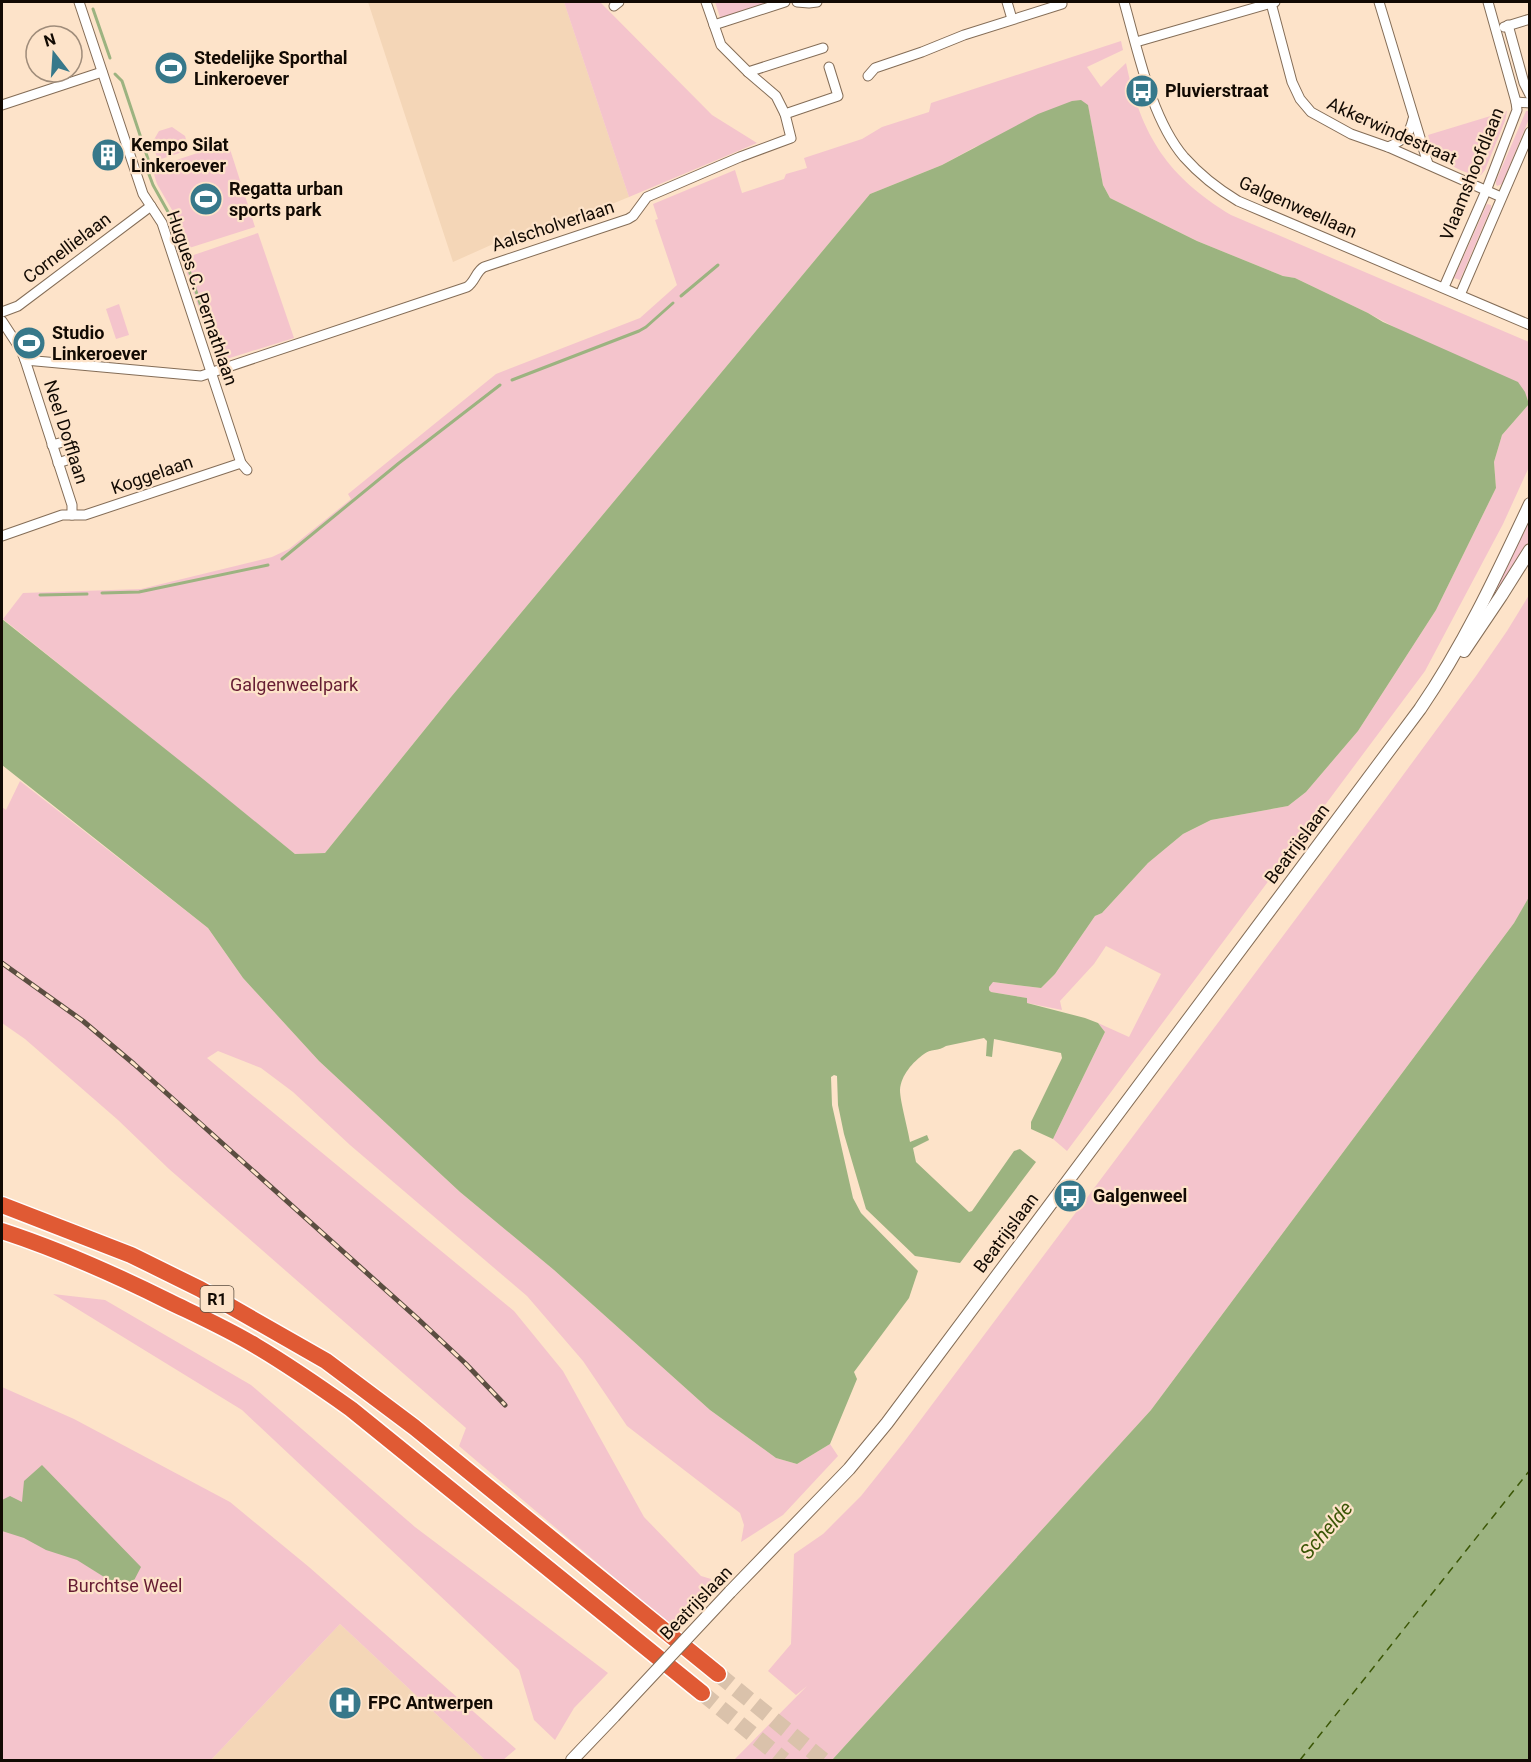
<svg xmlns="http://www.w3.org/2000/svg" width="1531" height="1762" font-family="Roboto,sans-serif">
	<style>
		.built { fill: #f4d6b7 }
		.green { fill: #f4c4cc }
		.water { fill: #9cb380 }
		.lines { fill: none; stroke-linecap: round; stroke-linejoin: round }
		.stream { stroke: #9cb380; stroke-width: 3 }
		.ferry { stroke: #3b5606; stroke-width: 1.5; stroke-dasharray: 8 6; stroke-linecap: butt }
		.motorway-tunnel { stroke: #dac2ab; stroke-width: 16; stroke-dasharray: 16 8; stroke-linecap: butt }
		.minor-casing { stroke: #846d57; stroke-width: 11 }
		.tertiary-casing { stroke: #846d57; stroke-width: 14 }
		.motorway-casing { stroke: #fff; stroke-width: 19 }
		.minor { stroke: #fff; stroke-width: 9 }
		.tertiary { stroke: #fff; stroke-width: 12 }
		.motorway { stroke: #e05a34; stroke-width: 16 }
		.rail-casing { stroke: #5b4e41; stroke-width: 5 }
		.rail { stroke: #fde3c9; stroke-width: 3; stroke-dasharray: 9; stroke-linecap: butt }
		.tertiary-bridge-casing { stroke: #846d57; stroke-width: 14; stroke-linecap: butt }
		.tertiary-bridge { stroke: #fff; stroke-width: 12 }
		.labels { text-anchor: middle; stroke-width: 4.5; stroke-linejoin: round; paint-order: stroke }
		.shield { fill: #fde3c9; stroke: #584b3e; stroke-width: 1.5 }
		.shield-label { font-size: 16px; font-weight: bold; fill: #120a03 }
		.poi-label { font-size: 18px; font-weight: bold; fill: #120a03; stroke: #fde3c9; text-anchor: start }
		.street-label { font-size: 18px; fill: #120a03; stroke: #fde3c9 }
		.park-label { font-size: 18px; fill: #661d33; stroke: #fde3c9 }
		.water-label { font-size: 20px; font-style: italic; fill: #3b5606; stroke: #fde3c9 }
	</style>
	<rect width="100%" height="100%" fill="#fde3c9"/>
	<g class="built">
		<path d="M368,2H564L629,197L516,243L511,236L453,262Z"/>
		<path d="M340,1624L485,1760H211Z"/>
	</g>
	<g class="green">
		<path d="M564,2H600L712,115L757,143L629,197Z"/>
		<path d="M715,2H778L721,20Z"/>
		<path d="M1121,41L1123,50L1087,67L1101,87L1126,63C1141,136 1168,177 1231,215L1529,342V467L1503,524L1425,671L1067,1151L1053,1139L1105,1032L1098,1023L1129,1037L1161,974L1106,946L1094,964L1060,1001L1062,1010L1027,1003V998L991,992L989,990V987L992,982L1041,988L1055,974L1095,916L1102,913L1148,863L1183,834L1211,820L1288,806L1306,792L1358,731L1436,610L1496,488L1494,462L1502,435L1529,404L1527,398L1368,313L1295,278L1283,276L1197,241L1110,198L1103,185L1088,106L975,147L942,165L870,194L451,697L325,853L295,854L3,619L23,593L141,589L272,557L289,549L351,499L348,494L496,374L640,318L677,285L655,220L658,219L653,204L735,170L742,193L784,179L786,174L807,168L804,158L862,139L882,127L929,112L931,103Z"/>
		<path d="M1507,111L1505,121L1485,170L1481,175C1471,177 1441,162 1435,153C1431,148 1430,141 1428,135Z"/>
		<path d="M1526,111H1529V119L1502,184L1497,186L1496,184V181Z"/>
		<path d="M172,127L185,136L189,150L158,160L152,143L159,131Z"/>
		<path d="M228,143L255,227L186,249L175,215L157,184L152,168Z"/>
		<path d="M1487,204L1491,205V208L1460,280L1454,278Z"/>
		<path d="M258,233L294,338L217,362L182,259Z"/>
		<path d="M119,304L129,335L116,339L106,309Z"/>
		<path d="M1529,511V542L1479,625L1472,627Z"/>
		<path d="M1529,595L1530,897L1514,923L1151,1410L832,1760H734L807,1686L796,1695L768,1671L791,1644L794,1554L823,1534L861,1496L904,1442L1381,805L1476,676L1507,631Z"/>
		<path d="M20,781L208,928L243,978L319,1061L460,1192L554,1270L710,1410L776,1458L797,1464L830,1444L838,1456L783,1515L741,1542L744,1525L740,1513L627,1426L583,1361L527,1296L350,1145L293,1092L261,1068L218,1051L207,1058L514,1311L563,1371L644,1517L701,1576L711,1579L708,1590L674,1628L459,1446L466,1428L169,1169L118,1120L25,1039L2,1023V807L6,810Z"/>
		<path d="M53,1294L105,1300L251,1385L415,1527L608,1673L574,1708L555,1740L534,1720L519,1670L242,1410Z"/>
		<path d="M2,1387L74,1419L230,1502L309,1567L516,1749L503,1760H485L340,1624L211,1760H2Z"/>
	</g>
	<g class="water">
		<path d="M1081,100L1088,105L1103,185L1110,198L1197,241L1283,276L1295,278L1368,313L1383,322L1518,382L1525,392L1529,404L1502,435L1494,462L1496,488L1436,610L1358,731L1306,792L1288,806L1211,820L1183,834L1148,863L1102,913L1095,916L1055,974L1041,988L993,982L989,987V990L991,992L1027,998V1003L1085,1018L1098,1023L1105,1032L1053,1139L1031,1129V1122L1062,1058L1061,1053L994,1039L992,1057L986,1056L987,1041L984,1038L946,1046C939,1051 930,1049 924,1054C913,1062 901,1075 900,1090C900,1101 908,1129 910,1142L927,1135L929,1140L913,1148L916,1162L969,1212L972,1211L1014,1151L1020,1149L1036,1162L960,1263L915,1256L866,1209L844,1134L838,1105L837,1076L834,1075L831,1077L832,1105L853,1198L861,1213L918,1271L909,1298L854,1372L857,1379L830,1444L797,1464L776,1458L710,1410L554,1270L460,1192L319,1061L243,978L208,928L2,765V619L203,779L295,854L325,853L451,697L870,194L942,165L1038,114L1072,101Z"/>
		<path d="M1529,897V1760H832L1151,1410L1514,923Z"/>
		<path d="M42,1465L141,1567L128,1592L77,1560L46,1550L24,1538L2,1531V1500L10,1496L22,1502L24,1481Z"/>
	</g>
	<g class="lines">
		<g class="stream">
			<path d="M93,9L110,58"/>
			<path d="M115,74L122,81L148,159"/>
			<path d="M147,169L153,185L172,219L182,250"/>
			<path d="M185,258L218,358"/>
			<path d="M681,296L718,265"/>
			<path d="M512,380L639,331L646,327L673,303"/>
			<path d="M282,559L399,463L500,385"/>
			<path d="M102,593L139,592L268,565"/>
			<path d="M40,595L87,594"/>
		</g>
		<path class="ferry" d="M1300,1760L1530,1470"/>
		<g class="motorway-tunnel">
			<path d="M718,1674L823,1760"/>
			<path d="M702,1693L784,1760"/>
		</g>
		<g class="minor-casing">
			<g id="minor">
				<path d="M79,2L143,194L162,223L241,463L247,470"/>
				<path d="M706,2L721,45L748,72L776,96L785,114L838,96L829,67"/>
				<path d="M797,2L809,3L817,2"/>
				<path d="M1007,2L1012,19"/>
				<path d="M1124,2C1138,51 1151,118 1184,157C1200,175 1218,189 1238,201L1530,325"/>
				<path d="M1379,2L1428,164"/>
				<path d="M1271,3L1292,82L1300,99L1311,112L1351,134L1388,147L1501,197"/>
				<path d="M614,6L619,2"/>
				<path d="M714,25L785,2"/>
				<path d="M1508,25L1524,83L1530,95"/>
				<path d="M1504,27L1530,19"/>
				<path d="M1136,42L1275,2"/>
				<path d="M748,72L823,48"/>
				<path d="M868,76L875,68L922,52L964,35L1062,4L1061,2"/>
				<path d="M1516,102L1530,103"/>
				<path d="M2,105L102,72"/>
				<path d="M1388,147C1404,140 1409,136 1413,119"/>
				<path d="M1444,287L1486,191L1517,110L1516,102L1488,2"/>
				<path d="M1460,295L1530,132"/>
				<path d="M2,312L18,306L151,206"/>
				<path d="M2,321L21,350L25,360L72,505V515"/>
				<path d="M25,360L201,376L467,287C475,282 476,271 484,267L628,219L633,216L647,197L740,157L791,138L785,114"/>
				<path d="M52,445L67,441"/>
				<path d="M58,463L73,458"/>
				<path d="M2,536L62,515H85L241,463"/>
			</g>
		</g>
		<g class="tertiary-casing">
			<g id="tertiary">
				<path d="M1464,651L1501,596L1530,550"/>
				<path d="M730,1592L849,1469L887,1423L1420,709C1464,645 1497,574 1530,504"/>
				<path d="M572,1760L614,1716"/>
			</g>
		</g>
		<g class="motorway-casing">
			<g id="motorway">
				<path d="M2,1205L131,1255L200,1289L326,1361L414,1427L718,1674"/>
				<path d="M2,1231C60,1250 116,1275 170,1302C199,1316 228,1329 256,1346C288,1365 320,1387 351,1409L702,1693"/>
			</g>
		</g>
		<use href="#minor" class="minor"/>
		<use href="#tertiary" class="tertiary"/>
		<use href="#motorway" class="motorway"/>
		<g class="rail-casing">
			<path id="rail" d="M2,963L83,1021L134,1064L417,1318L466,1364L505,1405"/>
		</g>
		<use href="#rail" class="rail"/>
		<g class="tertiary-bridge-casing">
			<path id="tertiary-bridge" d="M614,1716L730,1592"/>
		</g>
		<use href="#tertiary-bridge" class="tertiary-bridge"/>
	</g>
	<defs>
		<g id="stadium-disc" transform="scale(1.725)"><circle r="9.5" fill="#37788a" stroke="#fde3c9"/><path d="M0-5a6.5 5 0 1 0 0 10a6.5 5 0 1 0 0-10ZM-3.5-1.8h7v3.6h-7Z" fill="#fff"/></g>
		<g id="bus-disc" transform="scale(1.725)"><circle r="9.5" fill="#37788a" stroke="#fde3c9"/><path d="M-5-6H5V4H4V6H2V4H-2V6H-4V4H-5ZM-3.5-4V0h7V-4ZM-3.5 1.2v1.5H-2V1.2ZM2 1.2v1.5H3.5V1.2Z" fill="#fff"/></g>
		<g id="building-disc" transform="scale(1.725)"><circle r="9.5" fill="#37788a" stroke="#fde3c9"/><path d="M-4-6H4V6H1V3H-1V6H-4ZM-2.5-4.3h1.7v1.8h-1.7ZM.8-4.3h1.7v1.8H.8ZM-2.5-1h1.7V.8h-1.7ZM.8-1h1.7V.8H.8Z" fill="#fff"/></g>
		<g id="hospital-disc" transform="scale(1.725)"><circle r="9.5" fill="#37788a" stroke="#fde3c9"/><path d="M-5-5h3v3.5h4V-5h3V5h-3V1.5h-4V5h-3Z" fill="#fff"/></g>
	</defs>
	<g fill-rule="evenodd">
		<use href="#stadium-disc" x="171" y="68"/>
		<use href="#bus-disc" x="1142" y="91"/>
		<use href="#building-disc" x="108" y="155"/>
		<use href="#stadium-disc" x="206" y="199"/>
		<use href="#stadium-disc" x="29" y="343"/>
		<use href="#bus-disc" x="1070" y="1196"/>
		<use href="#hospital-disc" x="345" y="1703"/>
	</g>
	<g class="labels">
		<rect class="shield" x="200.5" y="1286" width="33" height="26" rx="4.5"/>
		<g class="shield-label">
			<text x="217" y="1305">R1</text>
		</g>
		<g class="poi-label">
			<text x="194" y="64">Stedelijke Sporthal<tspan x="194" dy="21">Linkeroever</tspan></text>
			<text x="1165" y="97">Pluvierstraat</text>
			<text x="131" y="151">Kempo Silat<tspan x="131" dy="21">Linkeroever</tspan></text>
			<text x="229" y="195">Regatta urban<tspan x="229" dy="21">sports park</tspan></text>
			<text x="52" y="339">Studio<tspan x="52" dy="21">Linkeroever</tspan></text>
			<text x="1093" y="1202">Galgenweel</text>
			<text x="368" y="1709">FPC Antwerpen</text>
		</g>
		<g class="street-label">
			<text transform="translate(1392 131) rotate(24)" y="6">Akkerwindestraat</text>
			<text transform="translate(1472 174) rotate(-68)" y="6">Vlaamshoofdlaan</text>
			<text transform="translate(1298 207) rotate(24)" y="6">Galgenweellaan</text>
			<text transform="translate(553 226) rotate(-18)" y="6">Aalscholverlaan</text>
			<text transform="translate(67 248) rotate(-37)" y="6">Cornellielaan</text>
			<text transform="translate(202 298) rotate(71)" y="6">Hugues C. Pernathlaan</text>
			<text transform="translate(66 432) rotate(72)" y="6">Neel Dofflaan</text>
			<text transform="translate(152 475) rotate(-19)" y="6">Koggelaan</text>
			<text transform="translate(1297 844) rotate(-53)" y="6">Beatrijslaan</text>
			<text transform="translate(1006 1233) rotate(-53)" y="6">Beatrijslaan</text>
			<text transform="translate(696 1603) rotate(-46)" y="6">Beatrijslaan</text>
		</g>
		<g class="park-label">
			<text x="294" y="691">Galgenweelpark</text>
			<text x="125" y="1592">Burchtse Weel</text>
		</g>
		<g class="water-label">
			<text transform="translate(1326 1530) rotate(-49)" y="7">Schelde</text>
		</g>
	</g>
	<rect width="1531" height="1762" fill="none" stroke="#120a03" stroke-width="6"/>
	<g transform="translate(54 54) rotate(343)"><circle r="28" fill="#fde3c9" stroke="#9f8c7a" stroke-width="1.5"/>
	<path d="M0-4.5L10 22L0 15L-10 22Z" fill="#37788a"/>
	<text y="-9" font-size="16" font-weight="bold" text-anchor="middle" fill="#120a03">N</text>
	</g>
</svg>
